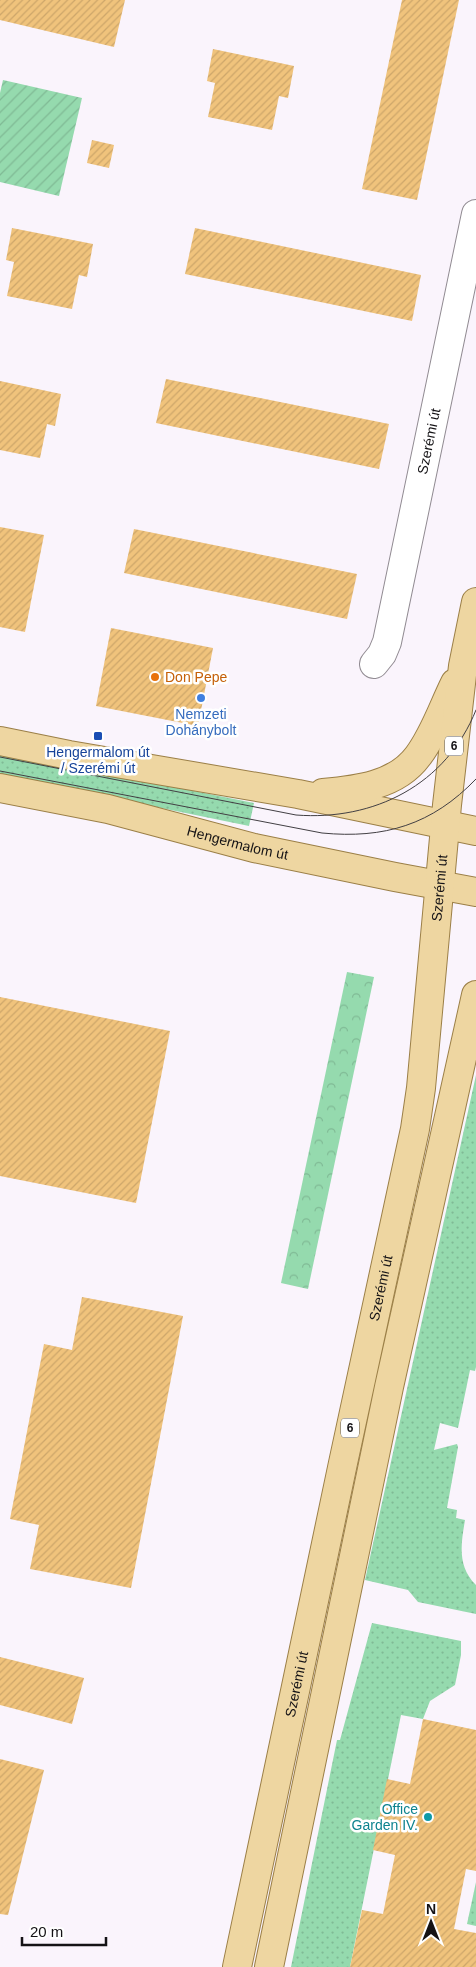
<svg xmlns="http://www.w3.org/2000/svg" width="476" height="1967" font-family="Arial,sans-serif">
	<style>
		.grass { fill: url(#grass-dots) }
		.park { fill: url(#park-crowns) }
		.garden { fill: url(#garden-furrows) }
		.building { fill: url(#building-hatch) }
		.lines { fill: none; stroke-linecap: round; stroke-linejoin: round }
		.minor-casing { stroke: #918b92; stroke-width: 30 }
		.major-casing { stroke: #9b7f47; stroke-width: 30 }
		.minor { stroke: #fff; stroke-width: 28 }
		.major { stroke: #eed6a1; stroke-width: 28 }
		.tram { stroke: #423f43; stroke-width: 1 }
		.food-dot { fill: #e8710a; stroke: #fff; stroke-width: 2 }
		.shop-dot { fill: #3f7fe0; stroke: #fff; stroke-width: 2 }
		.transit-dot { fill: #1a4fb4; stroke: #fff; stroke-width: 2 }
		.culture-dot { fill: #0f9aa8; stroke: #fff; stroke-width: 2 }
		.labels { text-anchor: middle; stroke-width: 5; stroke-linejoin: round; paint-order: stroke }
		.shield { fill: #fff; stroke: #5a595b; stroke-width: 1 }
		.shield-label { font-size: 12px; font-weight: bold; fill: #141215 }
		.street-label { font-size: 14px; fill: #141215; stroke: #fff }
		.food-label { font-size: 14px; fill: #c56008; stroke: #fff; text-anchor: start }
		.shop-label { font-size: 14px; fill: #366cbe; stroke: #fff }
		.transit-label { font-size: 14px; fill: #164399; stroke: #fff }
		.culture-label { font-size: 14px; fill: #0d838f; stroke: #fff; text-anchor: end }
	</style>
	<defs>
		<pattern id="grass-dots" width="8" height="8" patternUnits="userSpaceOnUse" patternTransform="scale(1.25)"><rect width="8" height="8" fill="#95daae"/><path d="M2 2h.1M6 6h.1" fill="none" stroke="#80ba95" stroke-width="1.8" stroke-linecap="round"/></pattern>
		<pattern id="park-crowns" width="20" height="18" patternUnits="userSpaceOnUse" patternTransform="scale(1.25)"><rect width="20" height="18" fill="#95daae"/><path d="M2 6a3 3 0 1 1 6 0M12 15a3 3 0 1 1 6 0" fill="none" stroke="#80ba95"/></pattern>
		<pattern id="garden-furrows" width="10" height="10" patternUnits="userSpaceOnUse" patternTransform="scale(1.25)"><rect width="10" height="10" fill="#95daae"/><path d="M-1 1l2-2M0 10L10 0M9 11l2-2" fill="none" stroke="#80ba95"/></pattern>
		<pattern id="building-hatch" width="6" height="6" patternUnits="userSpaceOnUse" patternTransform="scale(1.25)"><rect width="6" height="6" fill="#f0c37c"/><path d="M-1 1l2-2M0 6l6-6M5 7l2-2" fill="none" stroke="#cda66a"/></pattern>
	</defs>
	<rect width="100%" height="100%" fill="#faf4fc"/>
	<g class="grass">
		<path d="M0,752L254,803L249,826L0,775Z"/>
		<path d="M476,1075V1367L475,1371L470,1370L458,1428L440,1423L434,1450L457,1444L458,1447L447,1508L457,1510L456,1518L465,1520C461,1544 457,1566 476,1585V1614L418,1602L408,1590L365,1580Z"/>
		<path d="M372,1623L461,1641V1655L455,1685L430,1701L423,1719L401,1715L350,1967H291L337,1740H340Z"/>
		<path d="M476,1882V1926L467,1924Z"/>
	</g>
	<path class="park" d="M347,972L374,977L308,1289L281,1283Z"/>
	<path class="garden" d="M3,80L82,98L59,196L0,182V93Z"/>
	<g class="building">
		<path d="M0,0H125L114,47L0,20Z"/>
		<path d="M402,0H459L417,200L362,189Z"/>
		<path d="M213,49L294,66L288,98L279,96L272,130L208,117L215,83L207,81Z"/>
		<path d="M92,140L114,145L109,168L87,163Z"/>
		<path d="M12,228L93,244L87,277L79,275L72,309L7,296L14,262L6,260Z"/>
		<path d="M195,228L421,275L412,321L185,274Z"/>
		<path d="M166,379L389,424L379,469L156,423Z"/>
		<path d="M0,381L61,394L55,426L47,424L40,458L0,450Z"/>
		<path d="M0,527L44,535L25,632L0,627Z"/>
		<path d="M134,529L357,574L347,619L124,573Z"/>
		<path d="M111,628L213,648L198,726L96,706Z"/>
		<path d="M0,997L170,1031L136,1203L0,1176Z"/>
		<path d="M82,1297L183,1316L131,1588L30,1569L39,1525L10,1519L44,1344L72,1350Z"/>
		<path d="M0,1657L84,1678L72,1724L0,1705Z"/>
		<path d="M423,1719L476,1730V1871L466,1869L454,1929L476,1933V1967H350L362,1910L383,1914L395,1855L373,1850L387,1779L410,1784Z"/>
		<path d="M0,1759L44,1770L8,1915L0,1914Z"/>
	</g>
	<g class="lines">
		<g class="minor-casing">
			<g id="minor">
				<path id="s1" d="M374,664L382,654L387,642L476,214"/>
			</g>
		</g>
		<g class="major-casing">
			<g id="major">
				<path d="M0,741L69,755L298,794L476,831"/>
				<path id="s2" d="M0,788L108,809L254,848L395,877L476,892"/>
				<path d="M323,793C356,790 396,786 418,756C434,735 443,707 455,683"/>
				<path id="s3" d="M237,1967L343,1463L415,1129L421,1088L447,805L463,666L476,602"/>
				<path d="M269,1967L389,1387L476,995"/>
			</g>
		</g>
		<use href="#minor" class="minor"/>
		<use href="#major" class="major"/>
		<g class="tram">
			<path d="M0,757L296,815C374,821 446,785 476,710"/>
			<path d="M0,771L322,833C384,839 432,825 476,779"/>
		</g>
	</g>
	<circle class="food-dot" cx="155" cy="677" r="5"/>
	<circle class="shop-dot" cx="201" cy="698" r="5"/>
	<rect class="transit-dot" x="93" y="731" width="10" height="10" rx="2.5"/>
	<circle class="culture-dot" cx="428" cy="1817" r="5"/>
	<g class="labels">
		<g class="shield">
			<rect x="445" y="736.5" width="18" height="19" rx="4"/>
			<rect x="341" y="1418.5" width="18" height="19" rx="4"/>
		</g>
		<g class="shield-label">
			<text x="454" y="750">6</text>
			<text x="350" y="1432">6</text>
		</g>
		<g class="street-label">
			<text dy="5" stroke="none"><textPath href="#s1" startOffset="231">Szerémi út</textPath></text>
			<text dy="5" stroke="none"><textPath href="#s2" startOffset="244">Hengermalom út</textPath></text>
			<text dy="5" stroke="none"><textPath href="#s3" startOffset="1099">Szerémi út</textPath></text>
			<text dy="5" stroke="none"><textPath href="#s3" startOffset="694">Szerémi út</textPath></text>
			<text dy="5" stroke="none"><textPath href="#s3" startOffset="289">Szerémi út</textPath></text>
		</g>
		<g class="food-label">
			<text x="165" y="682">Don Pepe</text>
		</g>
		<g class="shop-label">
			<text x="201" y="719">Nemzeti<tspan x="201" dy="16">Dohánybolt</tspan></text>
		</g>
		<g class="transit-label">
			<text x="98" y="757">Hengermalom út<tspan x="98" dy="16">/ Szerémi út</tspan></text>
		</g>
		<g class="culture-label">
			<text x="418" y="1814">Office<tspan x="418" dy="16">Garden IV.</tspan></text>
		</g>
	</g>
	<g transform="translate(431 1922)" stroke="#ffffff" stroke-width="4" paint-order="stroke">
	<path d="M0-4L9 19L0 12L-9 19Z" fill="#141215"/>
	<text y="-8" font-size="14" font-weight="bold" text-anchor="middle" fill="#141215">N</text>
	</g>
	<path d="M22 1937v8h84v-8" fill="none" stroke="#141215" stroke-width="2.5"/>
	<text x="30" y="1937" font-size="15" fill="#141215" stroke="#ffffff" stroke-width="4" paint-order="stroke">20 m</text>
</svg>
